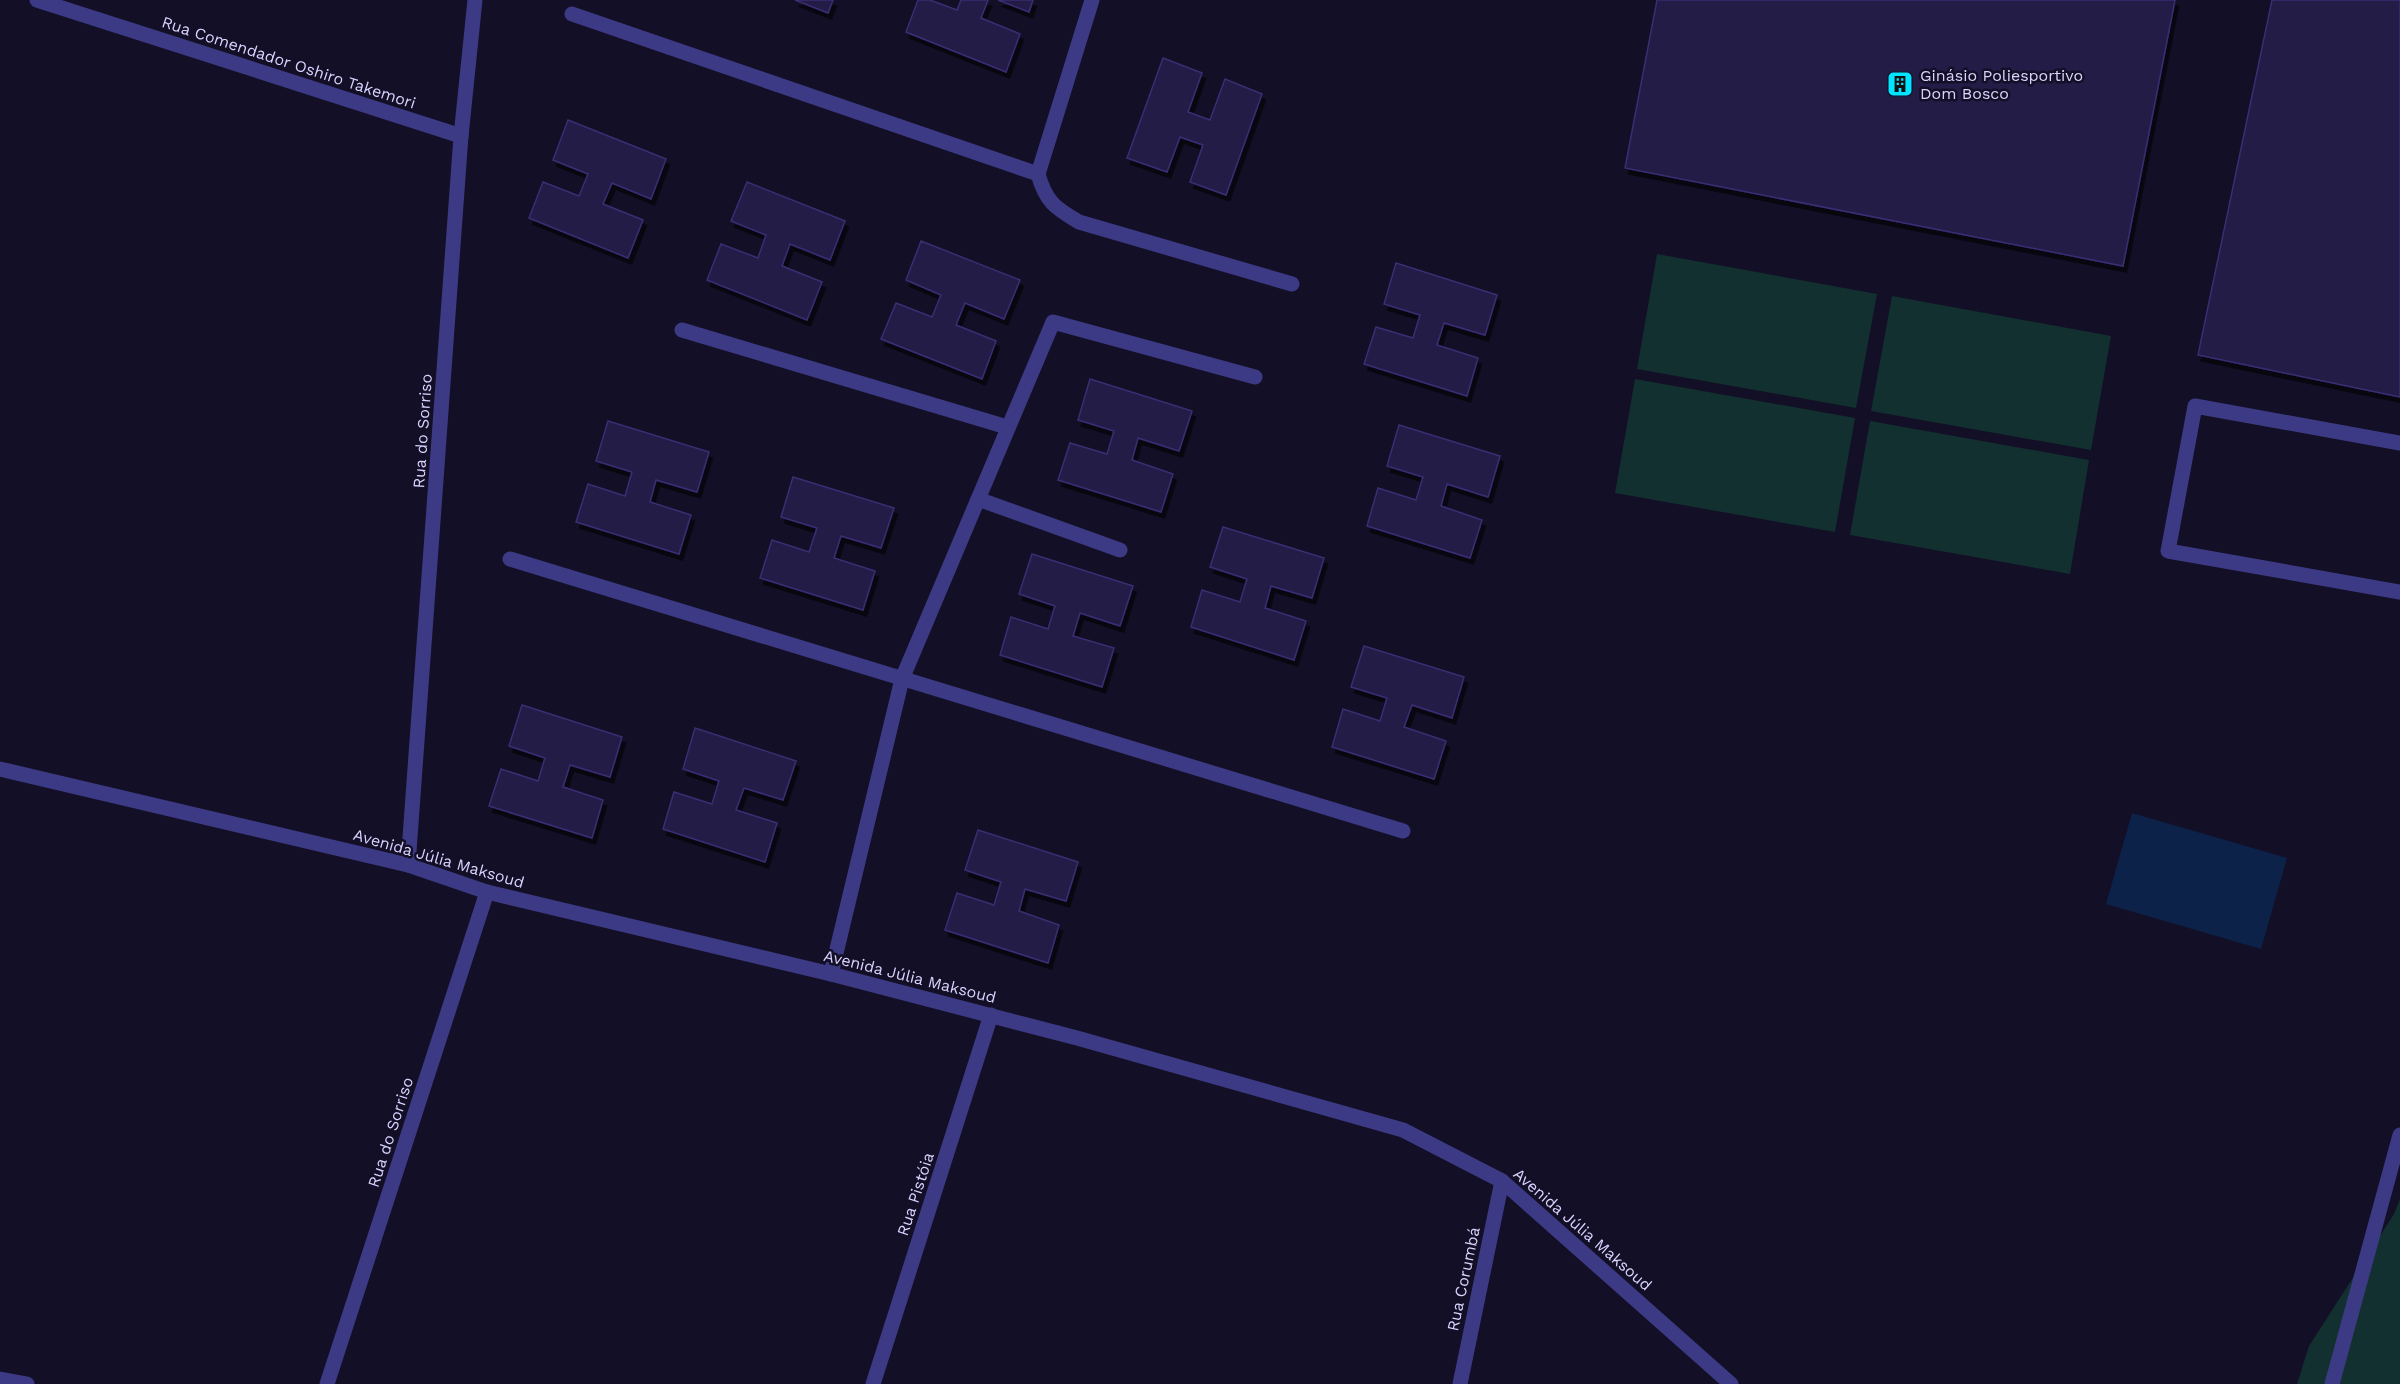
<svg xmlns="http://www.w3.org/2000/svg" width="2400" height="1384" font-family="'Work Sans',sans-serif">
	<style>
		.green { fill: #12302f }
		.water { fill: #0c2248 }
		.building { fill: #241b47; stroke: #3b2d73; stroke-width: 1.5; filter: url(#shadow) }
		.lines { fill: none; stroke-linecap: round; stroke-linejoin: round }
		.minor { stroke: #3d3a85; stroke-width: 15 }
		.labels { text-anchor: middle; stroke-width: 5; stroke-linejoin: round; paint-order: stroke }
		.street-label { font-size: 16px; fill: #d9d4ff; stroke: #130f26 }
		.poi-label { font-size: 16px; fill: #d9d4ff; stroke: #130f26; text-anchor: start }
	</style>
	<defs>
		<filter id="shadow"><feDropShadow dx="3.5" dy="6" stdDeviation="0" flood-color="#0009"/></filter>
	</defs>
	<rect width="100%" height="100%" fill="#130f26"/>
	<g class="green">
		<path d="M1657,254L1877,294L1856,408L1637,369Z"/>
		<path d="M1892,296L2111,336L2091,450L1871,411Z"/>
		<path d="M1635,379L1855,418L1835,532L1615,493Z"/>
		<path d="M1870,421L2089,460L2070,574L1850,535Z"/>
		<path d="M2400,1199V1384H2297L2309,1346L2394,1214Z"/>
	</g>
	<path class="water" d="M2132,813L2287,858L2261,949L2106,904Z"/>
	<g class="building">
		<path d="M795,0H833L828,13Z"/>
		<path d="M918,0H930L957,10L961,0H988L981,18L1020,34L1006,72L906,32Z"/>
		<path d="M998,0H1033L1029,12Z"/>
		<path d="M1657,0H2175L2123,266L1625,168Z"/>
		<path d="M2272,0H2400V397L2198,355Z"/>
		<path d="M1163,58L1202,73L1188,112L1210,120L1225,79L1262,94L1226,195L1190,182L1203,145L1180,137L1167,172L1127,158Z"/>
		<path d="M568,120L666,159L651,199L612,183L603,204L643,220L628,258L529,218L543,182L579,196L588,174L553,160Z"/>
		<path d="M747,182L845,221L830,260L790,244L782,266L822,282L807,320L707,280L721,244L758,258L766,235L731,221Z"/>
		<path d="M921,241L1020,280L1004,319L965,303L956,325L996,341L982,379L881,339L896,303L932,317L941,295L906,280Z"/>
		<path d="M1396,263L1497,295L1485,335L1444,323L1437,345L1478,358L1467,396L1364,364L1376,327L1413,338L1420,315L1384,304Z"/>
		<path d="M1090,379L1192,411L1179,451L1138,438L1132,460L1173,474L1161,512L1058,480L1070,443L1107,454L1114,431L1078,420Z"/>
		<path d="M608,421L709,452L697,492L656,480L650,502L691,515L679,554L576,522L588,484L625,496L632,472L596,461Z"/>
		<path d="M1399,425L1500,456L1488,497L1447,484L1441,506L1482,520L1470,558L1367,526L1378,488L1416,500L1423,477L1387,466Z"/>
		<path d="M793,477L894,508L881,548L841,536L834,558L875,571L863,610L760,578L772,540L809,552L817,528L781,517Z"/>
		<path d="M1223,527L1324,558L1312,598L1271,586L1265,608L1306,621L1294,660L1191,627L1202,590L1240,602L1247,579L1210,567Z"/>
		<path d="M1032,554L1133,586L1120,626L1080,613L1073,636L1114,648L1102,687L1000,655L1011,617L1048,629L1055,606L1019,594Z"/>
		<path d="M1364,646L1464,677L1452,718L1412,705L1404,727L1446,741L1434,779L1332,747L1343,709L1380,721L1387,698L1351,687Z"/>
		<path d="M522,705L622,737L610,777L570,765L563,787L603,800L592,838L489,806L501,769L538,781L545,758L509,746Z"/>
		<path d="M695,728L796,761L783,800L744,788L736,810L777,823L765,862L663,829L674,792L712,804L719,781L683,769Z"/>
		<path d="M978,830L1078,862L1066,901L1025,889L1019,911L1059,925L1048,963L945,930L957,893L994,905L1001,882L965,870Z"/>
	</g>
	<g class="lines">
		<g class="minor">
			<path d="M37,0L461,136"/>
			<path d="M1092,0L1038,174C1046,202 1055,208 1079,222L1292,284"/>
			<path d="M572,14L1038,174"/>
			<path d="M682,330L1007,427"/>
			<path d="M2400,443L2195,406L2168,551L2400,592"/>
			<path d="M978,499L1120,550"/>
			<path d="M510,559L1403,831"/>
			<path d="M0,769L408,865L487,892L831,974L1077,1038L1403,1130L1502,1181L1731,1384"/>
			<path d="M408,865L461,136L475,0"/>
			<path d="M831,974L902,679L1053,322L1255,377"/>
			<path d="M0,1379L27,1384"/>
			<path d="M327,1384L487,892"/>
			<path d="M873,1384L991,1015"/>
			<path d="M1460,1384L1502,1181"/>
			<path d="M2332,1384L2400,1135"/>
		</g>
	</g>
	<defs>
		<g id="building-square" transform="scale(1.35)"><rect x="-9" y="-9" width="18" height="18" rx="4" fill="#00e5ff" stroke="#130f26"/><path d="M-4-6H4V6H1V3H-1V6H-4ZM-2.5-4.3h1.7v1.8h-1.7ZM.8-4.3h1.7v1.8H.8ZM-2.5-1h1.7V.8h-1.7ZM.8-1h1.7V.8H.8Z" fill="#111"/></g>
	</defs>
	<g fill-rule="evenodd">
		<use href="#building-square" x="1900" y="84"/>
	</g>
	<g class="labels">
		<g class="street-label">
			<text transform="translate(289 62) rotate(18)" y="6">Rua Comendador Oshiro Takemori</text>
			<text transform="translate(422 431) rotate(-86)" y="6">Rua do Sorriso</text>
			<text transform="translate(439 858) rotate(16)" y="6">Avenida Júlia Maksoud</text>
			<text transform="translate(910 976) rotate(14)" y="6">Avenida Júlia Maksoud</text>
			<text transform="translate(390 1132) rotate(-72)" y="6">Rua do Sorriso</text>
			<text transform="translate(915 1194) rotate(-72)" y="6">Rua Pistóia</text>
			<text transform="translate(1583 1229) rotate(41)" y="6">Avenida Júlia Maksoud</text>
			<text transform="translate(1463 1279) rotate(-78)" y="6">Rua Corumbá</text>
		</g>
		<g class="poi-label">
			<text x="1920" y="81">Ginásio Poliesportivo<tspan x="1920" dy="18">Dom Bosco</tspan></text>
		</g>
	</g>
</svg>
